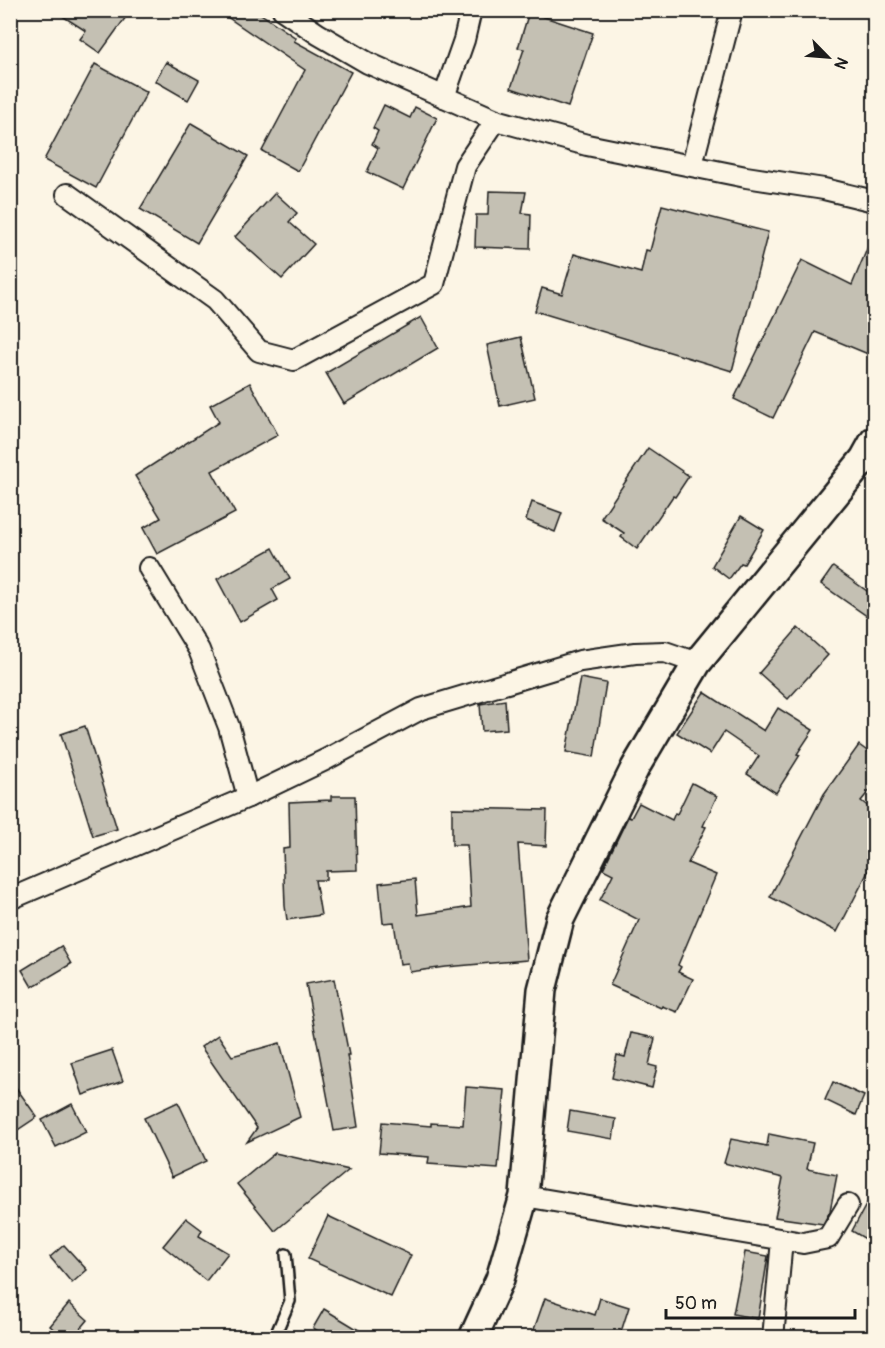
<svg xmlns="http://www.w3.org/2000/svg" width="885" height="1348" font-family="Pangolin,sans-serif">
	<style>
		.building { fill: #c4c0b3; stroke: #1c1c1c; stroke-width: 1.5 }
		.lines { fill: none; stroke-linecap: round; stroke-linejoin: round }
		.lane-casing { stroke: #1c1c1c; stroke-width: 14 }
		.street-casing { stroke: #1c1c1c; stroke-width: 24 }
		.secondary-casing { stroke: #1c1c1c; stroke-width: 32 }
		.lane { stroke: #fcf5e5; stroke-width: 9 }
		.street { stroke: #fcf5e5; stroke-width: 20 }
		.secondary { stroke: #fcf5e5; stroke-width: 27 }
	</style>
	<rect width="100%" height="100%" fill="#fcf5e5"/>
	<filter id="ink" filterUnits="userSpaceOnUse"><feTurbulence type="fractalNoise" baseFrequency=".0167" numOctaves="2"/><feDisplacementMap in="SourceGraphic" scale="12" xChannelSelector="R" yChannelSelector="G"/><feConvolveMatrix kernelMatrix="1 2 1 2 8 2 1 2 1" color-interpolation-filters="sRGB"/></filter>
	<g filter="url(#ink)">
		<g class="building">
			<path d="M53,10H131L100,53L80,39L86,31Z"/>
			<path d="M217,10H255L296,38L294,41L351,72L298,171L262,151L305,70Z"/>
			<path d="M529,12L593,33L568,107L511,88L524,49L518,48Z"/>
			<path d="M166,62L199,80L188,100L155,81Z"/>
			<path d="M95,64L147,92L96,188L44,160Z"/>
			<path d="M384,105L410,118L415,107L437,118L403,189L367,172L378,148L372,144L378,131L373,128Z"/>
			<path d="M191,123L248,156L197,243L140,209Z"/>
			<path d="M489,191L526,192L522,213L531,214L530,249L475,247L476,215H488Z"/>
			<path d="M275,193L297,213L289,222L314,244L282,279L235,237Z"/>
			<path d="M662,205L768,232L732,371L535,311L542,288L562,294L574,254L641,273L646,250L650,251Z"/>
			<path d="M874,232V340L868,354L815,332L773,418L734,399L802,260L852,285Z"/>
			<path d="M421,317L438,348L344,404L326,373Z"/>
			<path d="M521,337L535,398L500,406L487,345Z"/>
			<path d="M250,383L278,435L212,471L235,513L157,554L143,528L161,518L135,476L219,422L210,405Z"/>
			<path d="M648,448L689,476L675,497L673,496L637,549L621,537L624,533L601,518Z"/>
			<path d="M532,502L562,513L555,532L526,520Z"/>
			<path d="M741,516L764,530L744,564L741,563L729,579L712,566Z"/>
			<path d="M273,548L290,579L272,589L278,600L240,622L217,579Z"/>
			<path d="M833,567L874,596V621L821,584Z"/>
			<path d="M798,628L828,655L788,699L759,673Z"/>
			<path d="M580,678L606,683L594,757L566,752Z"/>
			<path d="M704,692L764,731L778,708L813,730L797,754L800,755L776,793L747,774L759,756L724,732L710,754L677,733Z"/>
			<path d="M505,700L507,729L482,731L480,704Z"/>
			<path d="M85,726L117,829L93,836L61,734Z"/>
			<path d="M859,745L874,756V785L861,801L874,811V860L837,932L770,897L824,794Z"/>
			<path d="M692,783L717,796L703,826L706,827L688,863L716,875L678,965L681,967L678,972L693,979L677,1012L662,1006L661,1008L610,985L639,920L600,900L613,874L603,869L628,817L631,818L639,803L672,820L675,813L677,814Z"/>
			<path d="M331,796H355L357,870L326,871V880H315L321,915L287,920L285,906L283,849L290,848L289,802L331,800Z"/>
			<path d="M452,808L547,810L546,846L518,844L527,960L446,967L410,972L408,963L400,964L394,922L383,923L379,883L415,879L418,915L471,907L467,845H452Z"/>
			<path d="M61,946L71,964L32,987L22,970Z"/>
			<path d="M334,979L349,1055H347L358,1127L334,1131L306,984Z"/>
			<path d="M631,1033L655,1038L649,1065L657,1067L652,1088L612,1078L617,1055L625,1057Z"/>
			<path d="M218,1035L232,1056L280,1043L300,1117L247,1142L257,1128L201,1047Z"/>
			<path d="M112,1050L123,1081L83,1095L72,1063Z"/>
			<path d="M10,1079L37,1117L10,1135Z"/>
			<path d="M833,1082L864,1096L856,1115L825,1100Z"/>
			<path d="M466,1087L505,1090L498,1169L428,1164L429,1157L379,1153L382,1122L431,1126V1123L463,1125Z"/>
			<path d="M178,1102L206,1161L172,1177L144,1118Z"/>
			<path d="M72,1104L86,1132L56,1147L42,1120Z"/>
			<path d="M570,1111L616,1119L613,1139L567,1131Z"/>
			<path d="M769,1134L813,1143L807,1169L837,1175L830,1211L823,1224L775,1217L783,1178L724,1163L731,1139L767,1146Z"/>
			<path d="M275,1153L349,1170L275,1231L237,1184Z"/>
			<path d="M874,1190V1244L852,1231Z"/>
			<path d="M328,1216L411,1255L391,1297L308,1259Z"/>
			<path d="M186,1218L202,1230L199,1236L228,1253L206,1281L163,1246Z"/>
			<path d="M64,1245L87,1270L72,1283L50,1257Z"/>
			<path d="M745,1252L768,1256L758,1319L733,1314Z"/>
			<path d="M545,1298L595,1315L600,1298L629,1307L619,1338H531Z"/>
			<path d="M69,1303L88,1320L73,1338H63L50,1326Z"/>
			<path d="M324,1309L372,1338H329L313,1328Z"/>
		</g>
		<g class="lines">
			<g class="lane-casing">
				<path id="lane" d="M274,1338L290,1301L286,1254"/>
			</g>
			<g class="street-casing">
				<g id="street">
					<path d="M283,10L318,34L368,63L496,120L587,145L746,177L824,189L874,201"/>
					<path d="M444,97L464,40L471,10"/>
					<path d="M692,165L732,10"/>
					<path d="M67,194L215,300L259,351L294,360L434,284L465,166L496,120"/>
					<path d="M149,568L199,650L229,727L248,797"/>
					<path d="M10,899L248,797L325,760L421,709L580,661L635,653L665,652L697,663"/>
					<path d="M524,1196L803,1243L828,1238L848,1205"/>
					<path d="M773,1338L782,1240"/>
				</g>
			</g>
			<g class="secondary-casing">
				<path id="secondary" d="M473,1338L500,1279L524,1196L542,990L560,919L635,768L697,663L864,459L874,441"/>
			</g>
			<use href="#lane" class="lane"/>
			<use href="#street" class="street"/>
			<use href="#secondary" class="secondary"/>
		</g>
	</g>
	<rect width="885" height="1348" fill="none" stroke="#fcf5e5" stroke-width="36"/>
	<rect x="18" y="18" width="849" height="1312" fill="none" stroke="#1c1c1c" stroke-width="2" filter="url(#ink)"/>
	<g transform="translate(828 57) rotate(115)" stroke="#fcf5e5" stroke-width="4.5" paint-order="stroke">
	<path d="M0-4.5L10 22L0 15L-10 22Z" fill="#1c1c1c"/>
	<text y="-9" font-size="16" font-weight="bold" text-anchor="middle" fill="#1c1c1c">N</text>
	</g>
	<path d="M666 1309v9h189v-9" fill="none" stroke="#1c1c1c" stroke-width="3"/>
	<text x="675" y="1309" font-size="18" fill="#1c1c1c" stroke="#fcf5e5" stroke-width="4.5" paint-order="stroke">50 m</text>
</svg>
